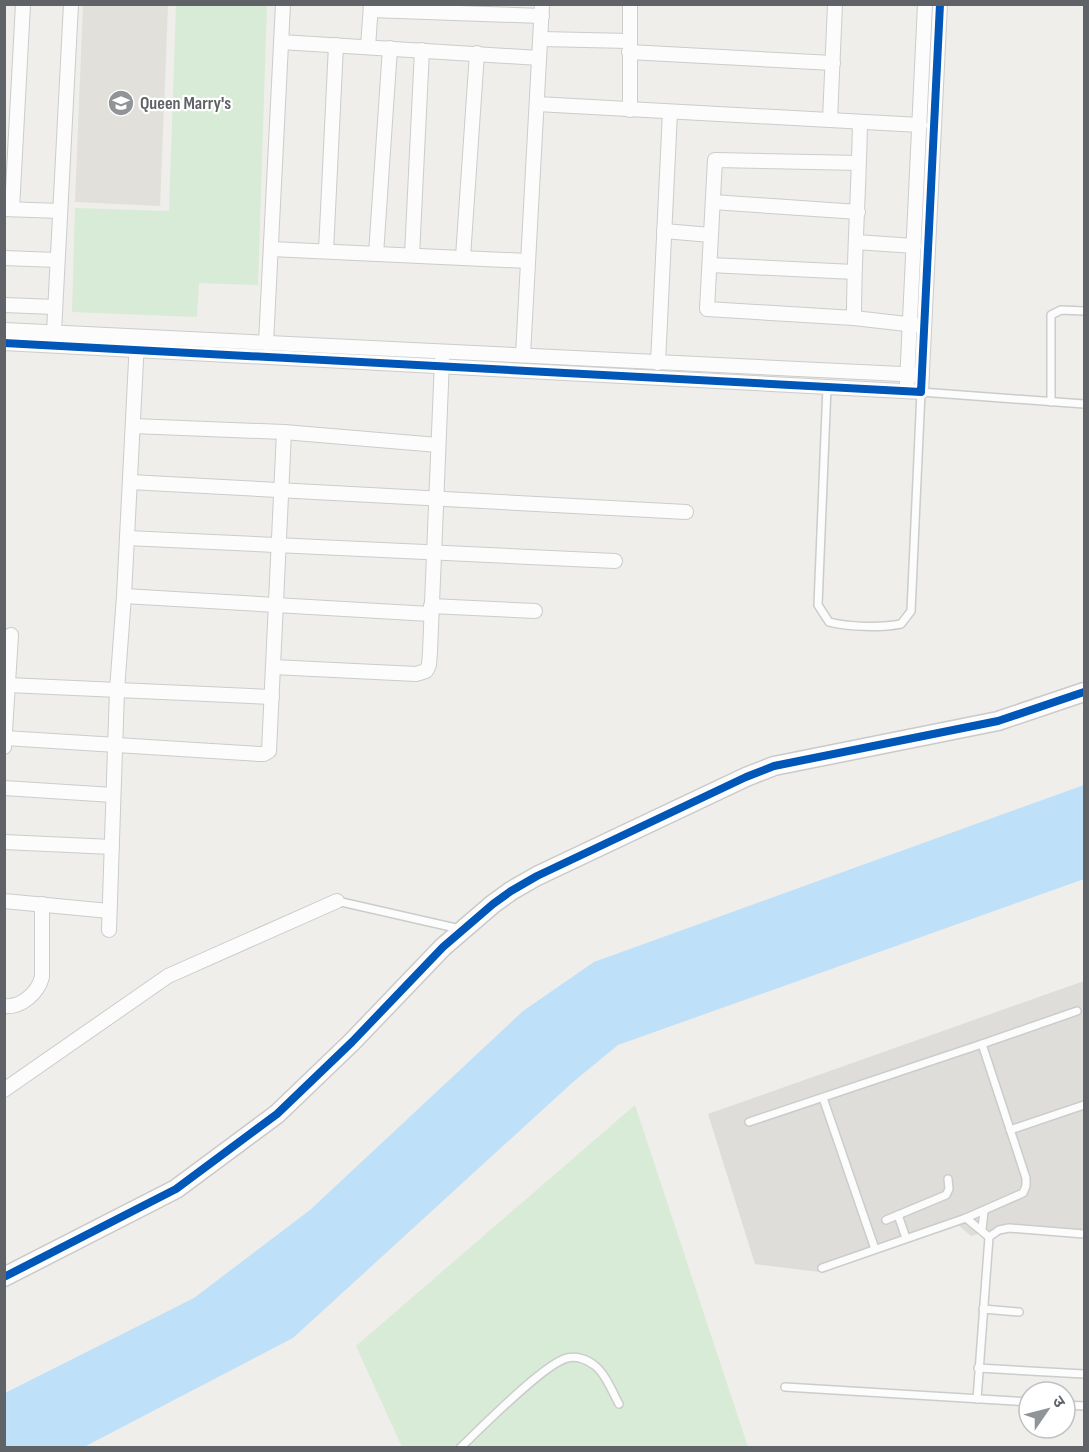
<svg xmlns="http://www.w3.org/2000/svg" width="1089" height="1452" font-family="'Sofia Sans Condensed','Noto Sans Devanagari',sans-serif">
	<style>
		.industrial { fill: #dfddda }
		.education { fill: #e2e0da }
		.green { fill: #d8ebd6 }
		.water { fill: #bfe0f9 }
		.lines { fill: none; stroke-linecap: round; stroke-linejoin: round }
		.lane-casing { stroke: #cbcccc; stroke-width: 10 }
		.street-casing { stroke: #cbcccc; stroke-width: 16 }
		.secondary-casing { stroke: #cacacb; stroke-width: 21 }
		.lane { stroke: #fdfcfc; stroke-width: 7 }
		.street { stroke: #fdfcfc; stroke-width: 14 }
		.secondary { stroke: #fdfcfc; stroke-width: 18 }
		.cycleway-casing { stroke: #fff; stroke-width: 11 }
		.cycleway { stroke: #0057b8; stroke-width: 8 }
		.labels { text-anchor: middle; stroke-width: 4.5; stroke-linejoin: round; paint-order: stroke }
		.poi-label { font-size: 18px; font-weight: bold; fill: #5f6368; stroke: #fff; text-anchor: start }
	</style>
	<rect width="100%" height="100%" fill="#efeeea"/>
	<path class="industrial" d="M1084,981V1231L1000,1227L971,1236L958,1225L819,1272L755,1264L708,1114Z"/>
	<path class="education" d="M83,5H168L160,206L75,202Z"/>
	<g class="green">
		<path d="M176,5H267L258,285L199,283L197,317L72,312L75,208L169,211Z"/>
		<path d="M635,1105L748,1447H402L356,1346Z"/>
	</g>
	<path class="water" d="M1084,785V879L618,1045L573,1082L293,1338L84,1447H5V1393L194,1298L310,1210L523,1011L594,962Z"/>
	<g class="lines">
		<g class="lane-casing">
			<g id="lane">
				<path d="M827,387L818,605L829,622C848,627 881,628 901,624L911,611L921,392L1084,404"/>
				<path d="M1051,402V315L1061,310L1084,311"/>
				<path d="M337,901L460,929"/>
				<path d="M823,1098L875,1249"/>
				<path d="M749,1122L982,1044"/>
				<path d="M1010,1130L1084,1105"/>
				<path d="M898,1215L946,1195L949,1189L948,1179"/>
				<path d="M966,1218L989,1237"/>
				<path d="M886,1220L898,1215L906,1238"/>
				<path d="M982,1229L984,1211"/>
				<path d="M822,1268L966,1218L1023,1193L1026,1186V1178L982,1044L1077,1011"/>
				<path d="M983,1309L1019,1312"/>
				<path d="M978,1368L1084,1374"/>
				<path d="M785,1387L1029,1402"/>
				<path d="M977,1399L989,1237L999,1230L1009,1228L1084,1234"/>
				<path d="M1065,1405L1084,1406"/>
				<path d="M460,1448C480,1429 545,1363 567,1358C576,1356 587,1359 594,1365C605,1373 612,1391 619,1404"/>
			</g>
		</g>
		<g class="street-casing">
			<g id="street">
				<path d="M371,10L542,16"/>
				<path d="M541,39L629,41"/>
				<path d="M281,42L539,58"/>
				<path d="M368,47L371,4"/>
				<path d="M629,52L833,63"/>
				<path d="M537,104L920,125"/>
				<path d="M630,110V4"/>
				<path d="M830,120L835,4"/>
				<path d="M859,163L715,160L707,309L854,318C854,252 859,187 860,122"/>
				<path d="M713,202L858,212"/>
				<path d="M4,209L60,211"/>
				<path d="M12,209L23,4"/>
				<path d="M664,231L711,235"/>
				<path d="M856,242L914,246"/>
				<path d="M271,249L528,261"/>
				<path d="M326,251L336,45"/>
				<path d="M376,254L390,48"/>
				<path d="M412,255L422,50"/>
				<path d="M463,257L477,53"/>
				<path d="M4,258L57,260"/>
				<path d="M710,265L854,272"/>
				<path d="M4,305L55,307"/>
				<path d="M854,318L915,325"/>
				<path d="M4,330L922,375"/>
				<path d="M54,332L71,4"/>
				<path d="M4,343L921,392L940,4"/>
				<path d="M266,343L283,4"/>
				<path d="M523,355L542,4"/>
				<path d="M658,363L670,112"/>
				<path d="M907,383L925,4"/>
				<path d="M133,426L284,432L438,445"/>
				<path d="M130,482L686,512"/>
				<path d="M127,538L615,561"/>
				<path d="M124,596L430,614"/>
				<path d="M431,606L535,611"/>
				<path d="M273,667L416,674L426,671L429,665L430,652L442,360"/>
				<path d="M8,685L272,697"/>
				<path d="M5,738L259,754H264L269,751L284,432"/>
				<path d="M4,747L11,635"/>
				<path d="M4,788L113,795"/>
				<path d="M4,842L112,847"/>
				<path d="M4,901L109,911"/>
				<path d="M109,930L117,690L124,596L137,341"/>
				<path d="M4,1006C21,1008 38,993 42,977V904"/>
				<path d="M4,1090L168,976L337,901"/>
			</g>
		</g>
		<g class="secondary-casing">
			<path id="secondary" d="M4,1277L176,1189L277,1114L352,1042L443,947L493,904L511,891L537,876L746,777L774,766L998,721L1084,692"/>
		</g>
		<use href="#lane" class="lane"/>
		<use href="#street" class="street"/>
		<use href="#secondary" class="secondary"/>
		<g class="cycleway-casing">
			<g id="cycleway">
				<path d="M4,343L921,392L940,4"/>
				<path d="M4,1277L176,1189L277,1114L352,1042L443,947L493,904L511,891L537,876L746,777L774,766L998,721L1084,692"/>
			</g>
		</g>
		<use href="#cycleway" class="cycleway"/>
	</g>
	<defs>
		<g id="school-disc" transform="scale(1.35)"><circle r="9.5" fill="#919496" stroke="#fff"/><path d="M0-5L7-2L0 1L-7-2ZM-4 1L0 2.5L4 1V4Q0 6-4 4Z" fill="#fff"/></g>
	</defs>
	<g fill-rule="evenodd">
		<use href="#school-disc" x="121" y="103"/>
	</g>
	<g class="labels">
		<g class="poi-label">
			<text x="140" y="109">Queen Marry's</text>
		</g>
	</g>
	<rect width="1089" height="1452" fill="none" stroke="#5f6368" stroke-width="12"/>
	<g transform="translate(1047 1410) rotate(55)"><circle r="28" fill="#ffffff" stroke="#bfc1c3" stroke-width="1.5"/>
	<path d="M0-4.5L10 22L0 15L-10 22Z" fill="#919496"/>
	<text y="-9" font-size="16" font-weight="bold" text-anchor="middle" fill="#5f6368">उ</text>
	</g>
</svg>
